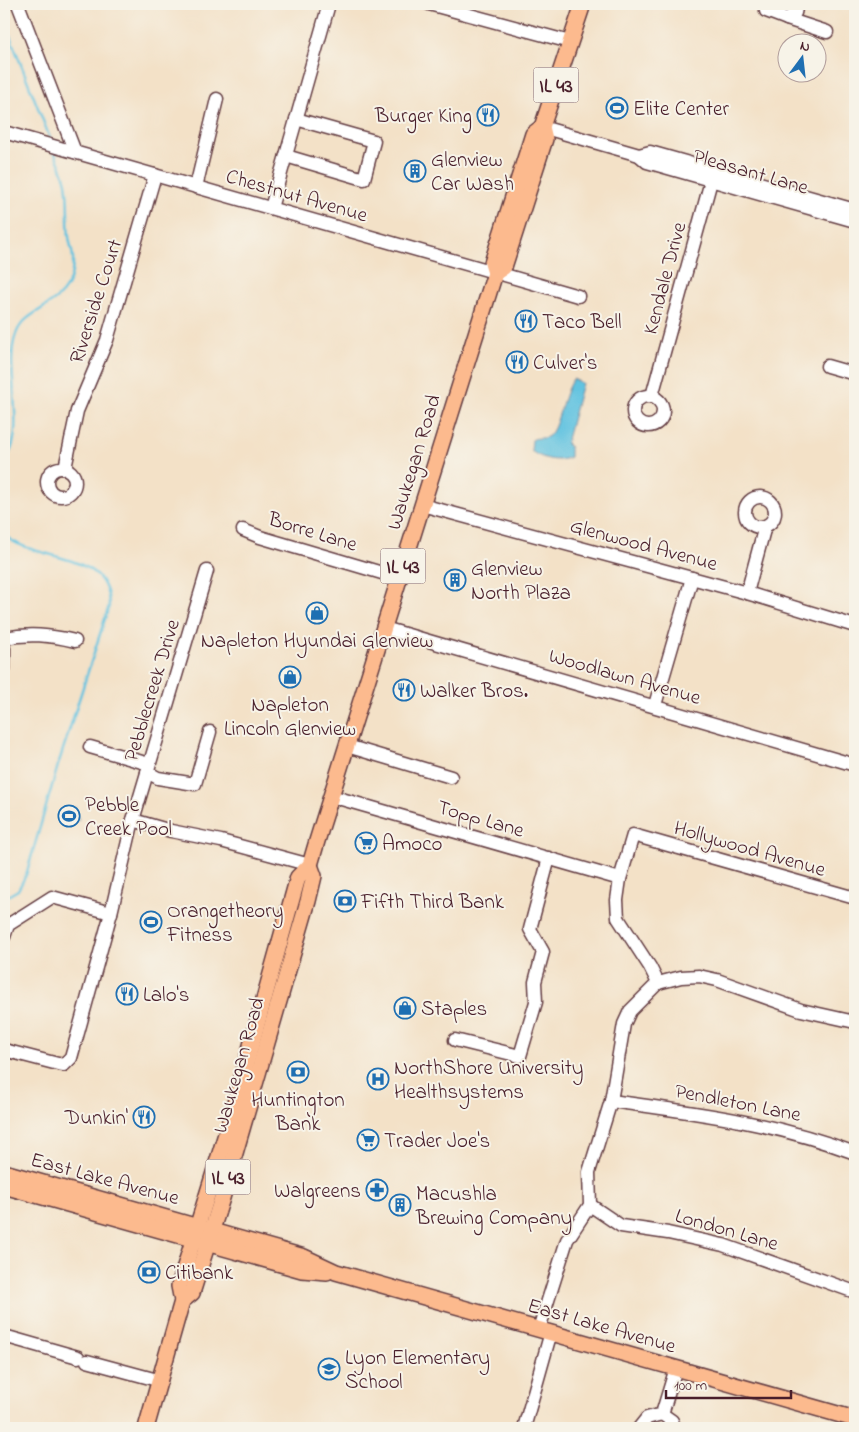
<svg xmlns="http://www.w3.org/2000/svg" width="859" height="1432" font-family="'Indie Flower',sans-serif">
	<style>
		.water { fill: #62c3e0; stroke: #567186 }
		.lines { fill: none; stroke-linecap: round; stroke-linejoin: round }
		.stream { stroke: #62c3e0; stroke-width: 2.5 }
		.minor-casing { stroke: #633c42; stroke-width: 15 }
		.major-casing { stroke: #633c42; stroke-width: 18 }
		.minor { stroke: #fff; stroke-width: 12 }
		.major { stroke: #fcba8e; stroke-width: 15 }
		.labels { text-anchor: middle; stroke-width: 4; stroke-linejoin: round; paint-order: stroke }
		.shield { fill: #f7f3e8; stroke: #7e5f64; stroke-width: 1 }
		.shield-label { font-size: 20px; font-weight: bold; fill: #4a1f2b }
		.poi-label { font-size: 21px; fill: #4a1f2b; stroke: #f7f3e8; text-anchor: start }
		.street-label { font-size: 21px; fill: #4a1f2b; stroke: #f7f3e8 }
	</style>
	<rect width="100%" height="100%" fill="#f7f3e8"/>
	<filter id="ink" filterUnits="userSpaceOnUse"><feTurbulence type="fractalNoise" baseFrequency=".02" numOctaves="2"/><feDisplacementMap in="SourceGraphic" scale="10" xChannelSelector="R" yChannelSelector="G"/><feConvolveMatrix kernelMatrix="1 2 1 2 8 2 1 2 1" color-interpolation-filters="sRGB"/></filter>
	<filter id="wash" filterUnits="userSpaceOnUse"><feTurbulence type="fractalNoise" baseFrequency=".0096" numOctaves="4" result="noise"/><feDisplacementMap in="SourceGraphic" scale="20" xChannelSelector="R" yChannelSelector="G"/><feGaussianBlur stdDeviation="1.12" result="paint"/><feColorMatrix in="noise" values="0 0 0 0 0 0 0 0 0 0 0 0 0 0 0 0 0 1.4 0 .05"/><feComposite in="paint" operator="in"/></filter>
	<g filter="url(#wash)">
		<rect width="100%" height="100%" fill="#f3e1c7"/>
		<g class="water">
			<path d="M573,379L582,383L566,443L570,447V457C558,463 542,459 531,451L532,440C536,437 542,439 547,437C558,432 562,393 573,379Z"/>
			<path d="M75,807L79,820L62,825L60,811Z"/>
		</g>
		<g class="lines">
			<g class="stream">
				<path d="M4,21L51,141"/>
				<path d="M4,461C29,435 3,368 16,334C27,304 71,310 73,263C74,255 70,245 69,237C67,219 69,201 66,183C64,173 58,161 54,151"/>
				<path d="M4,535C34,562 109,550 109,606L59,762L26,875L18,890L4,898"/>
			</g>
		</g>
	</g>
	<g filter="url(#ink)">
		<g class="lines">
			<g class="minor-casing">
				<g id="minor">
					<path d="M18,4L75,152"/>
					<path d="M429,4L570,42"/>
					<path d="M765,4L766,11L787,19L795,13L797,4"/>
					<path d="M787,19L827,32"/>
					<path d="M542,127L639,155L647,162L855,221"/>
					<path d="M4,132L578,296"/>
					<path d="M639,155L650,152L855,210"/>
					<path d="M286,156L364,179L374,141L296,119"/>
					<path d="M196,187L217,99"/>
					<path d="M271,208L329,4"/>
					<path d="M827,366L855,374"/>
					<circle cx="648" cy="411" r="15"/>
					<path d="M652,396L714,170"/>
					<circle cx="61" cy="482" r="14"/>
					<path d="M65,468L77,411L107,340L155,175"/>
					<circle cx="760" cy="512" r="15"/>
					<path d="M422,505L747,593L855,626"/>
					<path d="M243,530L260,537L399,578"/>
					<path d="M747,593L765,526"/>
					<path d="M384,628L855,765"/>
					<path d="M4,638C29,633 50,635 75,641"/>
					<path d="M4,648V669"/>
					<path d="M655,705L692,578"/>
					<path d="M347,746L451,777"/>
					<path d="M90,747L149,764"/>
					<path d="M147,772L158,778L195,784L210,732"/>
					<path d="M331,796L620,879"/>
					<path d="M133,820L171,831L221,841L310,865"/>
					<path d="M4,937L8,925L52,897L111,913"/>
					<path d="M658,983L681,977L699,976L717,980L801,1010L855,1022"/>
					<path d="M455,1040L520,1056L536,1002L535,982L543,952L530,929L549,858"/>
					<path d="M4,1050L58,1064L64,1065L71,1058L111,913L133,820L207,571"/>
					<path d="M611,1101C697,1113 773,1122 855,1153"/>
					<path d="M590,1205L621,1226L668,1233L723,1245L855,1292"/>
					<path d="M539,1329L567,1240L590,1205L589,1172L611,1101L624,1024L630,1011L658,983L650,967L618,918L617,900L620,879L633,835L855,898"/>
					<path d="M4,1336L78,1357"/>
					<path d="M87,1361L161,1381"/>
					<path d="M662,1414L676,1368"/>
					<path d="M524,1428L551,1332"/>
					<path d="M639,1428L647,1418L662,1414L672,1421L675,1428"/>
				</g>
			</g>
			<g class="major-casing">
				<g id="major">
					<path d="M495,273L504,267L545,139L542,127L583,4"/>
					<path d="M4,1172L304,1257L336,1272L855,1419"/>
					<path d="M4,1186L302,1270L327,1272"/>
					<path d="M182,1301L192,1293L222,1198L308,901L314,876L310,865"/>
					<path d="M146,1428L182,1301L179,1286L230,1121L298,877L310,865L317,841L495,273L492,263L533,134L542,127"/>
				</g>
			</g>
			<use href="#minor" class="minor"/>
			<use href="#major" class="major"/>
		</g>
	</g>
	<defs>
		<g id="stadium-ring" transform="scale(1.125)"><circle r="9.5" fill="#f7f3e8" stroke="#1f6fb2" stroke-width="1.5"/><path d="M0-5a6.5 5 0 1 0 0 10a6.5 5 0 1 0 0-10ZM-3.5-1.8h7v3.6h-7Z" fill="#1f6fb2"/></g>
		<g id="restaurant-ring" transform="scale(1.125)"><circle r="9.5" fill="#f7f3e8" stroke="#1f6fb2" stroke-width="1.5"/><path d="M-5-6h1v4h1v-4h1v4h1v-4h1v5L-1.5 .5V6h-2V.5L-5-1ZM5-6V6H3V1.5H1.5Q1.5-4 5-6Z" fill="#1f6fb2"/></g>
		<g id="building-ring" transform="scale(1.125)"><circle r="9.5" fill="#f7f3e8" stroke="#1f6fb2" stroke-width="1.5"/><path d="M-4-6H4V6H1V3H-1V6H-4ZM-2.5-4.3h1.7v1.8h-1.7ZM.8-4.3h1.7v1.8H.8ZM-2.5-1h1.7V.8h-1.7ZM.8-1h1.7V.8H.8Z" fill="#1f6fb2"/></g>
		<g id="shop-ring" transform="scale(1.125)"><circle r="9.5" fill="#f7f3e8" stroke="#1f6fb2" stroke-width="1.5"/><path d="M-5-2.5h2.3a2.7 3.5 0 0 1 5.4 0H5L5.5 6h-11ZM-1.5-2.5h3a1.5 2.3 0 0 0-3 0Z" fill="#1f6fb2"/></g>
		<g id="supermarket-ring" transform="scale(1.125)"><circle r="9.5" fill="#f7f3e8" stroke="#1f6fb2" stroke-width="1.5"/><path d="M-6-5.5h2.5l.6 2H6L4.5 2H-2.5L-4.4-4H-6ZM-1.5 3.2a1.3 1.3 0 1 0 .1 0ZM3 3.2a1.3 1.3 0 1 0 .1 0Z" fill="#1f6fb2"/></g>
		<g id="bank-ring" transform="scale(1.125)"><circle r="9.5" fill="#f7f3e8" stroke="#1f6fb2" stroke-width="1.5"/><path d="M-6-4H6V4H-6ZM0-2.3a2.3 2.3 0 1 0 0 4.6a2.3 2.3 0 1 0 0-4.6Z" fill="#1f6fb2"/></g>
		<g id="hospital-ring" transform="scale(1.125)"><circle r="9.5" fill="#f7f3e8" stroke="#1f6fb2" stroke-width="1.5"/><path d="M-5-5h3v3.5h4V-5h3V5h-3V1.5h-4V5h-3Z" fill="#1f6fb2"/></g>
		<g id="pharmacy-ring" transform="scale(1.125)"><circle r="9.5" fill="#f7f3e8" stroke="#1f6fb2" stroke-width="1.5"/><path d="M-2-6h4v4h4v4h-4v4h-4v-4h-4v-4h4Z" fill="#1f6fb2"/></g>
		<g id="school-ring" transform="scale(1.125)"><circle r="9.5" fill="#f7f3e8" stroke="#1f6fb2" stroke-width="1.5"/><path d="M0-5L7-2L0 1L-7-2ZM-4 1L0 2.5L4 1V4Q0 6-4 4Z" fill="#1f6fb2"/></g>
	</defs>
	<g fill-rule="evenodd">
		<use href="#stadium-ring" x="617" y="108"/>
		<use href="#restaurant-ring" x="488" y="115"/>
		<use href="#building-ring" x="415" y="171"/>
		<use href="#restaurant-ring" x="526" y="321"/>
		<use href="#restaurant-ring" x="517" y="362"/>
		<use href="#building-ring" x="455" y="580"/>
		<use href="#shop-ring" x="317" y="613"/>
		<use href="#shop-ring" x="290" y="677"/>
		<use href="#restaurant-ring" x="404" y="690"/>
		<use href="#stadium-ring" x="69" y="816"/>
		<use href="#supermarket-ring" x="366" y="843"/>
		<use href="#bank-ring" x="345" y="901"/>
		<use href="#stadium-ring" x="151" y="922"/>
		<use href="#restaurant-ring" x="127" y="994"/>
		<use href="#shop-ring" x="405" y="1008"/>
		<use href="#bank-ring" x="298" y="1072"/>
		<use href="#hospital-ring" x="378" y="1079"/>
		<use href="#restaurant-ring" x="144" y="1117"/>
		<use href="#supermarket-ring" x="368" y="1140"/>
		<use href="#pharmacy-ring" x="377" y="1190"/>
		<use href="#building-ring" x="400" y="1205"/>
		<use href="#bank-ring" x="149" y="1272"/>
		<use href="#school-ring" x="329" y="1369"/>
	</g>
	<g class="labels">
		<g class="shield">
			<rect x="533.5" y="67.5" width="45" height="35" rx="4"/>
			<rect x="380.5" y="548.5" width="45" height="35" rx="4"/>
			<rect x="205.5" y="1159.5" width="45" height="35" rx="4"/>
		</g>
		<g class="shield-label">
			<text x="556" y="92">IL 43</text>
			<text x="403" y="573">IL 43</text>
			<text x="228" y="1184">IL 43</text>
		</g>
		<g class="poi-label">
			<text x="633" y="115">Elite Center</text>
			<text x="472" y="122" text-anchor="end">Burger King</text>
			<text x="431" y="166">Glenview<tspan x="431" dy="24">Car Wash</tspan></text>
			<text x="542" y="328">Taco Bell</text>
			<text x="533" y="369">Culver's</text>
			<text x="471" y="575">Glenview<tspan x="471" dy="24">North Plaza</tspan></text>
			<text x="317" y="647" text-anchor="middle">Napleton Hyundai Glenview</text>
			<text x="420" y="697">Walker Bros.</text>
			<text x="290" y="711" text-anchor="middle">Napleton<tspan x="290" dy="24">Lincoln Glenview</tspan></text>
			<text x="85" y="811">Pebble<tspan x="85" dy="24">Creek Pool</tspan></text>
			<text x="382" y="850">Amoco</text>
			<text x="361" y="908">Fifth Third Bank</text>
			<text x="167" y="917">Orangetheory<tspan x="167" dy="24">Fitness</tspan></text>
			<text x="143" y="1001">Lalo's</text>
			<text x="421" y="1015">Staples</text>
			<text x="394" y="1074">NorthShore University<tspan x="394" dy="24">Healthsystems</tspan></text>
			<text x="298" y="1106" text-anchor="middle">Huntington<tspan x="298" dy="24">Bank</tspan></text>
			<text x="128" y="1124" text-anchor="end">Dunkin'</text>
			<text x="384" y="1147">Trader Joe's</text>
			<text x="361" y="1197" text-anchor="end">Walgreens</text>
			<text x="416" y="1200">Macushla<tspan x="416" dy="24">Brewing Company</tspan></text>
			<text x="165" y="1279">Citibank</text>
			<text x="345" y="1364">Lyon Elementary<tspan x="345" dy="24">School</tspan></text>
		</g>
		<g class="street-label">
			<text transform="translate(751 171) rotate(16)" y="7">Pleasant Lane</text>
			<text transform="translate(297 195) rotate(16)" y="7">Chestnut Avenue</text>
			<text transform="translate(664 278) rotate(-75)" y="7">Kendale Drive</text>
			<text transform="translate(95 301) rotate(-72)" y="7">Riverside Court</text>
			<text transform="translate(413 462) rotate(-73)" y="7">Waukegan Road</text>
			<text transform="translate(313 531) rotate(17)" y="7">Borre Lane</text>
			<text transform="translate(644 544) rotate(15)" y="7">Glenwood Avenue</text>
			<text transform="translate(625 676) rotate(16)" y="7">Woodlawn Avenue</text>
			<text transform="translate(151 690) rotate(-73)" y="7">Pebblecreek Drive</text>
			<text transform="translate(481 818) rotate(16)" y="7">Topp Lane</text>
			<text transform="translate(750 848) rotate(16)" y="7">Hollywood Avenue</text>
			<text transform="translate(238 1065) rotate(-74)" y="7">Waukegan Road</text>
			<text transform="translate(738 1102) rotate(11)" y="7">Pendleton Lane</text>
			<text transform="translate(105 1178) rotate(15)" y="7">East Lake Avenue</text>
			<text transform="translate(727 1229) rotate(16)" y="7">London Lane</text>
			<text transform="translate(602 1325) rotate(16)" y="7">East Lake Avenue</text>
		</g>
	</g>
	<rect width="859" height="1432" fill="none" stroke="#f7f3e8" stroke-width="20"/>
	<g transform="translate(802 58) rotate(15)"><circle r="24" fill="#f7f3e8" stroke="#b29e9c"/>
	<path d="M0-4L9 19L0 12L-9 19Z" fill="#1f6fb2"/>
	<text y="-8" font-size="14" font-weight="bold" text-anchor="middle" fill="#4a1f2b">N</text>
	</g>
	<path d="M666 1390v8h125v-8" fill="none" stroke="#4a1f2b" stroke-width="2.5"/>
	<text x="674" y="1390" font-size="15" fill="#4a1f2b" stroke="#f7f3e8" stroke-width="4" paint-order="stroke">100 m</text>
</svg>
